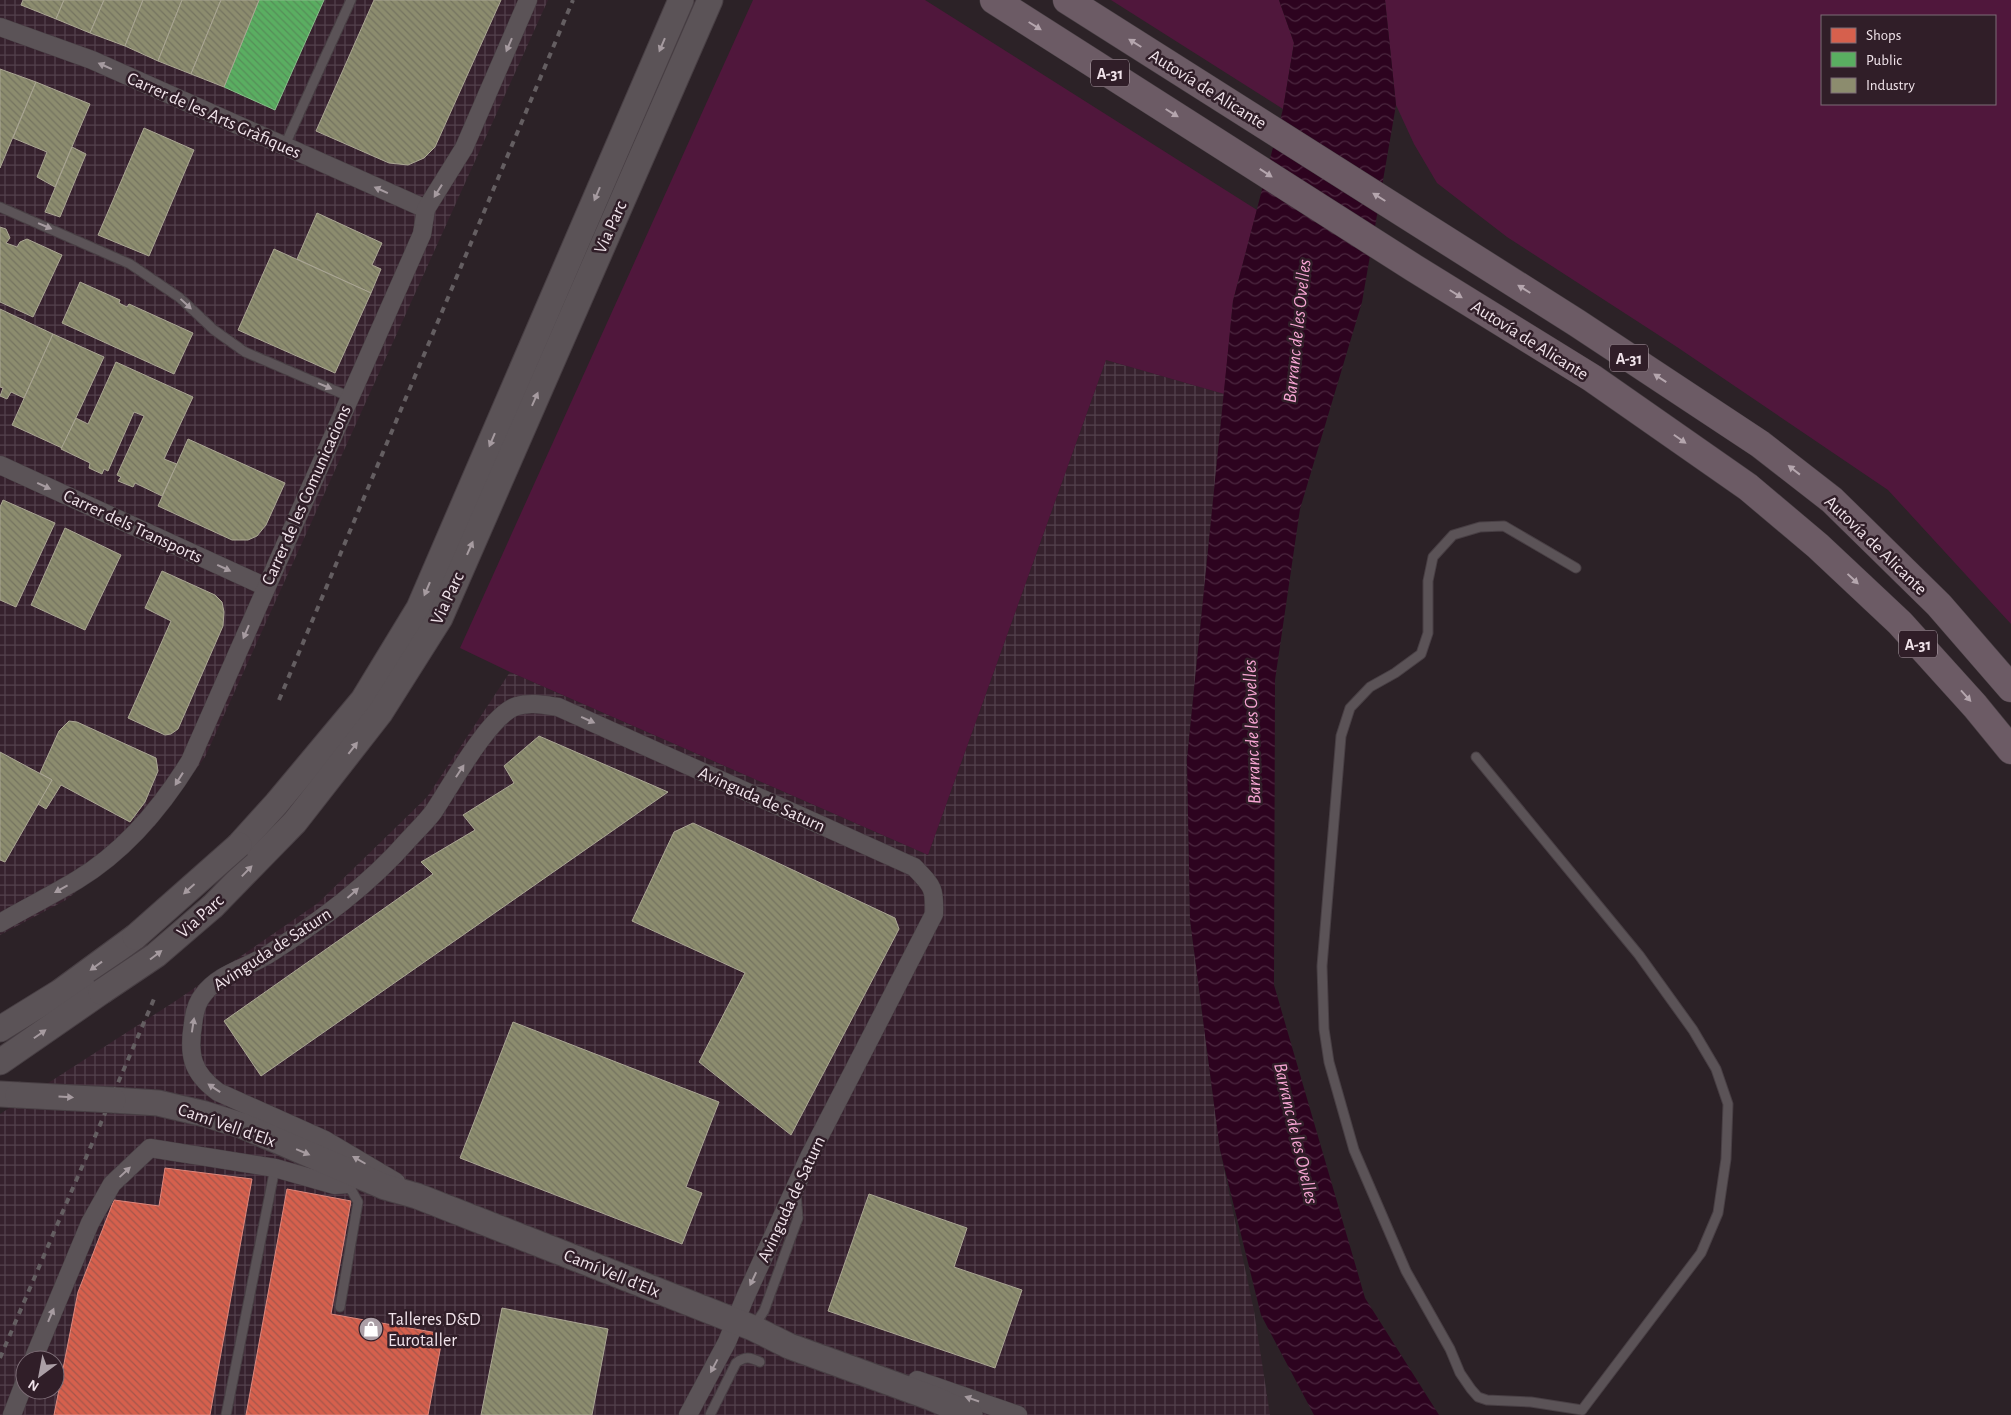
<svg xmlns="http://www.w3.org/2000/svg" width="2011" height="1415" font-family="'Alegreya Sans',sans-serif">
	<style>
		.industrial { fill: url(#industrial-grid); fill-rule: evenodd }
		.green { fill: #50173c; fill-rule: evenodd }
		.water { fill: url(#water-waves) }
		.shops { fill: url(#shops-back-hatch); stroke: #de877c }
		.public { fill: url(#public-back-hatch); stroke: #87be8a }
		.industry { fill: url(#industry-back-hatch); stroke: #aaa693 }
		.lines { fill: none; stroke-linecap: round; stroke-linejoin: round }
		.lane-casing { stroke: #483f44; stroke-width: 11 }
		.street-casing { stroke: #483f44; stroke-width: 19 }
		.secondary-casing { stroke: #483f44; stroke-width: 27 }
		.highway-casing { stroke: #483f44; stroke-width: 29 }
		.lane { stroke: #5b5357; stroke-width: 9 }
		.street { stroke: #5b5357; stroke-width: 18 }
		.secondary { stroke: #5b5357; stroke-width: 25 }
		.highway { stroke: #6c5b65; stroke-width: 28 }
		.rail { stroke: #645e61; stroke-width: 4; stroke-dasharray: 6 6; stroke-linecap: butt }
		.secondary-bridge-casing { stroke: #483f44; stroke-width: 27; stroke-linecap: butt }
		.secondary-bridge { stroke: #5b5357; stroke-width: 25 }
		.oneway { fill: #b5a6ae }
		.oneway2 { fill: #a69ba0 }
		.labels { text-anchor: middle; stroke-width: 5; stroke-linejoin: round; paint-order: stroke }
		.shield { fill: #301e28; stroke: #b6a8b0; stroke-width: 1 }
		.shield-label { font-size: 16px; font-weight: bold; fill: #f0e3ea }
		.street-label { font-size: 18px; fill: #f0e3ea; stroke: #301e28 }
		.poi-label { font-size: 18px; fill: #f0e3ea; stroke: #301e28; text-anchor: start }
		.water-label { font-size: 19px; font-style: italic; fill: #f6a5d3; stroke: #301e28 }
	</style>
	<defs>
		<pattern id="industrial-grid" width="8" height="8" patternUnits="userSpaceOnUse" patternTransform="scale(1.25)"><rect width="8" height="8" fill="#36212d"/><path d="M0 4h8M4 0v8" fill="none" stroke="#53414c"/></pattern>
		<pattern id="water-waves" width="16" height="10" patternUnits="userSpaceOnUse" patternTransform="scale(1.25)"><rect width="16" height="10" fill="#2d031f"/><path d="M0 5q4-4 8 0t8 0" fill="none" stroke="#4c2840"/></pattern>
		<pattern id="shops-back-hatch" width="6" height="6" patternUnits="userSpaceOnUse" patternTransform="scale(1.25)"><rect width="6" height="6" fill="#d6604d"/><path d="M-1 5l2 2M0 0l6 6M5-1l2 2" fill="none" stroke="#a4564b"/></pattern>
		<pattern id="public-back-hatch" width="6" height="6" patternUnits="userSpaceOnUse" patternTransform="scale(1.25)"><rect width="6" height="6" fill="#5aae61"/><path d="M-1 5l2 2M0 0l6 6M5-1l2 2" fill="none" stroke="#558e59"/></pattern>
		<pattern id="industry-back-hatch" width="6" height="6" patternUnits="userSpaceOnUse" patternTransform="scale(1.25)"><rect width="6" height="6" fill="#8c8c6e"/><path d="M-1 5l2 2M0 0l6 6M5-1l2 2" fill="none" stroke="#747360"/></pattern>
	</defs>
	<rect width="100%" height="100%" fill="#2c2227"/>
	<g class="industrial">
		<path d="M0,0H548L205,757L152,829L66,900L0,935Z"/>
		<path d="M1106,360L1224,394L1187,759L1190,920L1220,1150L1254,1311L1270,1415H0V1114L177,1000L318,903L427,797L510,672L928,855ZM25,1360H55V1390H25Z"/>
	</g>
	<g class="green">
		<path d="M753,0H925L1257,210L1233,301L1224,394L1106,360L928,855L510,672L460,648Z"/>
		<path d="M1111,0H1279L1294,43L1283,109Z"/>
		<path d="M1385,0H2011V624L1888,490L1677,347L1507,237L1437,183L1414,144L1396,105ZM1822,16H1995V104H1822Z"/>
	</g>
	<path class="water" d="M1279,0H1385L1396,105L1362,302L1300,509L1275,680L1274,985L1365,1298L1439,1415H1314L1261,1315L1220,1150L1190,920L1187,759L1233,301L1283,109L1294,43Z"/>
	<g class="shops">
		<path d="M165,1168L252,1179L210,1415H54L78,1292L114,1200L159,1206Z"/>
		<path d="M287,1189L351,1201L331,1314L443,1334L428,1415H246Z"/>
	</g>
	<path class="public" d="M259,0H324L275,110L224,87Z"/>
	<g class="industry">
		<path d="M23,0H64L56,19L21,5Z"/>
		<path d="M64,0H104L90,33L56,19Z"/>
		<path d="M104,0H143L125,46L90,33Z"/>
		<path d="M143,0H182L158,61L125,46Z"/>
		<path d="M182,0H221L191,74L158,61Z"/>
		<path d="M221,0H259L224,87L191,74Z"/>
		<path d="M374,0H501L435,147L424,158L408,165L389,163L316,131Z"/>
		<path d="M0,69L36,82L0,168Z"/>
		<path d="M36,82L90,104L55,187L37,177L47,152L13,138Z"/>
		<path d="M144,128L194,150L149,256L98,235Z"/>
		<path d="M72,147L86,154L60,217L45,212Z"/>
		<path d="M317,213L382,243L372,265L381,269L371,293L297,259Z"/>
		<path d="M0,227L6,229L10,238L6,243L17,247L20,242L27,239L62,255L33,317L0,302Z"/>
		<path d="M274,249L371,293L335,373L238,330Z"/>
		<path d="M80,282L120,300L119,303L127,307L129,304L193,333L174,374L62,323Z"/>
		<path d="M0,309L53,334L24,398L11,392L7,399L0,396L3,388L0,387Z"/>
		<path d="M53,334L104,357L62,448L12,425Z"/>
		<path d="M116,362L193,397L164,459L177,464L162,496L135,483L133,487L118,481L121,477L117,475L144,416L134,412L108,471L104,469L102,474L89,468L90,463L61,449L76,418L88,424Z"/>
		<path d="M188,439L285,483L266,525L257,536L248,540H232L158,506Z"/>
		<path d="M3,500L55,523L16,607L0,600V507Z"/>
		<path d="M65,528L121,555L85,630L31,605Z"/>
		<path d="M162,571L215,595L222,602L224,612L223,626L178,729L171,734L165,735L128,718L171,621L145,608Z"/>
		<path d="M69,721L77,722L156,758L158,771L145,802L130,822L61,785L46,809L38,804L52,780L40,773L59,731Z"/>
		<path d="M539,736L668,792L261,1076L224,1021L433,874L421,862L475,830L463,815L514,783L504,766Z"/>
		<path d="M0,752L52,780L5,862L0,860Z"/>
		<path d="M693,823L895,918L899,929L791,1135L699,1062L745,973L632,921L674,832Z"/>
		<path d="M513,1022L719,1102L686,1187L702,1193L682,1244L460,1158Z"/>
		<path d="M869,1194L967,1228L954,1267L1022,1290L995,1368L828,1311Z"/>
		<path d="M502,1308L608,1329L592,1415H481Z"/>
	</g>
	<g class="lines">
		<g class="lane-casing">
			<g id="lane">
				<path d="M284,147L351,0"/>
				<path d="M0,207L130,264L180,298L214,330L245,352L350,397"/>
				<path d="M1576,568L1504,526L1480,527L1453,535L1433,557L1428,581V633L1421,654L1395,673L1370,687L1350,708L1341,736L1322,966L1324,1029L1329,1062L1354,1150L1406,1271L1450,1349L1460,1373L1471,1389L1478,1397L1487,1400L1531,1402L1582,1410"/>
				<path d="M1476,757L1639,955L1693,1030L1716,1069L1728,1104L1726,1159L1718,1213L1701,1253L1582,1410"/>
				<path d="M340,1307L358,1202L348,1184"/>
				<path d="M754,1326L764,1311L798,1218L796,1193"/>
				<path d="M226,1415L275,1168"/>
				<path d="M710,1415L736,1363C745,1356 750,1357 760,1362"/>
			</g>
		</g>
		<g class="street-casing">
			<g id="street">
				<path d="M0,27L92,60L426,209"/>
				<path d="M0,465L266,587"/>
				<path d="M0,923C26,908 52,895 77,880C125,851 161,808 190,761L422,234L426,209L464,148L528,0"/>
				<path d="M396,1182L325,1140L218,1092C192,1073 188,1055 193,1024C194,1015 197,1002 203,995C219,973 247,968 269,954C320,921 369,885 409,839C417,830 427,821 434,811C451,786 490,714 517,706C531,702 544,705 558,707L914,867C932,886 935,887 934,914L810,1155L744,1300L727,1342L688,1415"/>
				<path d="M33,1360L90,1223L112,1184L150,1148L275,1168L335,1185L348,1184L353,1173"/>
				<path d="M917,1380L1018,1415"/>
				<path d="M12,1415L25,1381"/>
			</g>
		</g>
		<g class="secondary-casing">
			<g id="secondary">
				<path d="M239,845L277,803L363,700L419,608L681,0"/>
				<path d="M213,906L295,822L380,713L440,618L710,0"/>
				<path d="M0,1029L60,992L135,937"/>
				<path d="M0,1062L101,992"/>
				<path d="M0,1094L18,1095"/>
				<path d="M113,1100L158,1103L205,1114L243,1126L385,1187L417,1196L753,1328L789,1346L932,1398L970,1415"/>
			</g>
		</g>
		<g class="highway-casing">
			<g id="highway">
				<path d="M994,0L1414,268L1592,378L1748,487L1818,546L1900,623L1975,706L2011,750"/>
				<path d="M1067,0L1577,323L1760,444L1832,500L1939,605L2011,688"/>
			</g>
		</g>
		<use href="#lane" class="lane"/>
		<use href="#street" class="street"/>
		<use href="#secondary" class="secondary"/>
		<use href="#highway" class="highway"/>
		<g class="rail">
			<path d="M279,700L573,0"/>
			<path d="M0,1358L154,999"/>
		</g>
		<g class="secondary-bridge-casing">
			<g id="secondary-bridge">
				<path d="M135,937L239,845"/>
				<path d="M101,992L156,955L213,906"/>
				<path d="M18,1095L113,1100"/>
			</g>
		</g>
		<use href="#secondary-bridge" class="secondary-bridge"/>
	</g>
	<defs><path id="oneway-solid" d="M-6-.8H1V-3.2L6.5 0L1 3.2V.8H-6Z" transform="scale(1.25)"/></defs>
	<g class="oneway">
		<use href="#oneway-solid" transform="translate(1035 26) rotate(32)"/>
		<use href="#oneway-solid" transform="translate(1135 43) rotate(-148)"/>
		<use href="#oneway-solid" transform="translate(1172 113) rotate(32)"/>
		<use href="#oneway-solid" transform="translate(1266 173) rotate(33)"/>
		<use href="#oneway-solid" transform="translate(1379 197) rotate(-148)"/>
		<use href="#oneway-solid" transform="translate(1524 289) rotate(-148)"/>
		<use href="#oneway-solid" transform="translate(1456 294) rotate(32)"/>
		<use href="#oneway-solid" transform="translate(1660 378) rotate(-147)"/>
		<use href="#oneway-solid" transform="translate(1680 439) rotate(35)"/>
		<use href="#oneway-solid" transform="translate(1794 470) rotate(-142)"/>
		<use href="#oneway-solid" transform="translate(1853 579) rotate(43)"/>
		<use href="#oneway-solid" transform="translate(1966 696) rotate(48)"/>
	</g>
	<g class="oneway2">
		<use href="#oneway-solid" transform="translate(509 45) rotate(113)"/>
		<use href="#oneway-solid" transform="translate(662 45) rotate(113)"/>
		<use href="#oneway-solid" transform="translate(105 66) rotate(-156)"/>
		<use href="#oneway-solid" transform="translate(381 190) rotate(-156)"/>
		<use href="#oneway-solid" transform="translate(438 191) rotate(122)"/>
		<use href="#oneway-solid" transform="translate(597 194) rotate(113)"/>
		<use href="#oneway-solid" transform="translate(45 226) rotate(23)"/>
		<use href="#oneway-solid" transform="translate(186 304) rotate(43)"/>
		<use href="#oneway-solid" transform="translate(325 386) rotate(23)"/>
		<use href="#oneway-solid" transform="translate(535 399) rotate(-66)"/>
		<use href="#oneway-solid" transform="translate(492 440) rotate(113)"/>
		<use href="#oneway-solid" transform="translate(44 486) rotate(25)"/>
		<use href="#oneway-solid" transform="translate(470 548) rotate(-66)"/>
		<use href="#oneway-solid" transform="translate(224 568) rotate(25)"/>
		<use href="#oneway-solid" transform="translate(427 589) rotate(113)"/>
		<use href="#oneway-solid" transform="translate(246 632) rotate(113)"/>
		<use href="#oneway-solid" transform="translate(588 720) rotate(24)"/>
		<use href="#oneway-solid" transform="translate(353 748) rotate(-52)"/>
		<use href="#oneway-solid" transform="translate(460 771) rotate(-57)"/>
		<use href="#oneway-solid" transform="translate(179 779) rotate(122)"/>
		<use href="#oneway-solid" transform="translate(247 871) rotate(-46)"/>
		<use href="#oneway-solid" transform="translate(61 889) rotate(151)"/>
		<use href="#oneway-solid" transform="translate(189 889) rotate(138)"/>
		<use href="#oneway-solid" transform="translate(353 893) rotate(-42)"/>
		<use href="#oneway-solid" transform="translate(156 955) rotate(-37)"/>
		<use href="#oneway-solid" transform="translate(96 966) rotate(144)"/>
		<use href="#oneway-solid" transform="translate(193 1025) rotate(-81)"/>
		<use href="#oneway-solid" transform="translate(40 1034) rotate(-35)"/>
		<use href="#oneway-solid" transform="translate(214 1088) rotate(-146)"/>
		<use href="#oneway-solid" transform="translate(66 1097) rotate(3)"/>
		<use href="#oneway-solid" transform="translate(303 1152) rotate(23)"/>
		<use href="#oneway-solid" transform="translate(359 1160) rotate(-150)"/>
		<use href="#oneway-solid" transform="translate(125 1172) rotate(-43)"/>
		<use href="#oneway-solid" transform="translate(753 1279) rotate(115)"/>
		<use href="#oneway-solid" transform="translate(51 1315) rotate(-67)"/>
		<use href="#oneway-solid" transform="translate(714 1366) rotate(118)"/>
		<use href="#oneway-solid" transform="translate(972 1399) rotate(-161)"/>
	</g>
	<defs>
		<g id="shop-disc" transform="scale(1.25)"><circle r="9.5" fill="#ab9fa6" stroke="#301e28"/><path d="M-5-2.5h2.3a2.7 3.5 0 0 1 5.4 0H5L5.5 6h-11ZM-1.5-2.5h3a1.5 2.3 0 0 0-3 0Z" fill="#fff"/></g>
	</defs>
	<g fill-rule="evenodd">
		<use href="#shop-disc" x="371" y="1329"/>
	</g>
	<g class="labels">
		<g class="shield">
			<rect x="1091" y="59.5" width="38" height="27" rx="4"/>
			<rect x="1610" y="344.5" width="38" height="27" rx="4"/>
			<rect x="1899" y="630.5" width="38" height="27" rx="4"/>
		</g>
		<g class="shield-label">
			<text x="1110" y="79">A-31</text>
			<text x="1629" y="364">A-31</text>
			<text x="1918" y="650">A-31</text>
		</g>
		<g class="street-label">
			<text transform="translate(1208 89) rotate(32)" y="6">Autovía de Alicante</text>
			<text transform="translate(214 115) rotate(24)" y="6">Carrer de les Arts Gràfiques</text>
			<text transform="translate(610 227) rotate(-66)" y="6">Via Parc</text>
			<text transform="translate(1530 340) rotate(32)" y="6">Autovía de Alicante</text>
			<text transform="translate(306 495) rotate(-66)" y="6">Carrer de les Comunicacions</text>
			<text transform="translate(133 526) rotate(25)" y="6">Carrer dels Transports</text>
			<text transform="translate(1876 545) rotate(44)" y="6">Autovía de Alicante</text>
			<text transform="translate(447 598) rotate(-65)" y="6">Via Parc</text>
			<text transform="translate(762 799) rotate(24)" y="6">Avinguda de Saturn</text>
			<text transform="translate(200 916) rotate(-42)" y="6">Via Parc</text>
			<text transform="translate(272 949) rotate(-33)" y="6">Avinguda de Saturn</text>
			<text transform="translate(227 1125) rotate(19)" y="6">Camí Vell d'Elx</text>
			<text transform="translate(791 1199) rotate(-65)" y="6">Avinguda de Saturn</text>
			<text transform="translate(612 1273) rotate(22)" y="6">Camí Vell d'Elx</text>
		</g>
		<g class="poi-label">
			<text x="388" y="1325">Talleres D&amp;D<tspan x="388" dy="21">Eurotaller</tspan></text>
		</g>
		<g class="water-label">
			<text transform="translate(1296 331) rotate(-84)" y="7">Barranc de les Ovelles</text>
			<text transform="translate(1251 732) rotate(-92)" y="7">Barranc de les Ovelles</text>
			<text transform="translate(1297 1133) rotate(77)" y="7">Barranc de les Ovelles</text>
		</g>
	</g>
	<rect x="1821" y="15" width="175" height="90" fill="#301e28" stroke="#7d6d76"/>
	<rect x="1831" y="28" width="25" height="15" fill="#d6604d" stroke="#7d6d76"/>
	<text x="1866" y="40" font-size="15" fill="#f0e3ea">Shops</text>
	<rect x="1831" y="52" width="25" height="15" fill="#5aae61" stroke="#7d6d76"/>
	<text x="1866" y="65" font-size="15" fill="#f0e3ea">Public</text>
	<rect x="1831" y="78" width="25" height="15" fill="#8c8c6e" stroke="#7d6d76"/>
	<text x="1866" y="90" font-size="15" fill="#f0e3ea">Industry</text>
	<g transform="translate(40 1375) rotate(212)"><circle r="24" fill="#301e28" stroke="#7d6d76"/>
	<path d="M0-4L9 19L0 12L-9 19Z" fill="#ab9fa6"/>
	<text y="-8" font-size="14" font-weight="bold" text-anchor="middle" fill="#f0e3ea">N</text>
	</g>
</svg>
